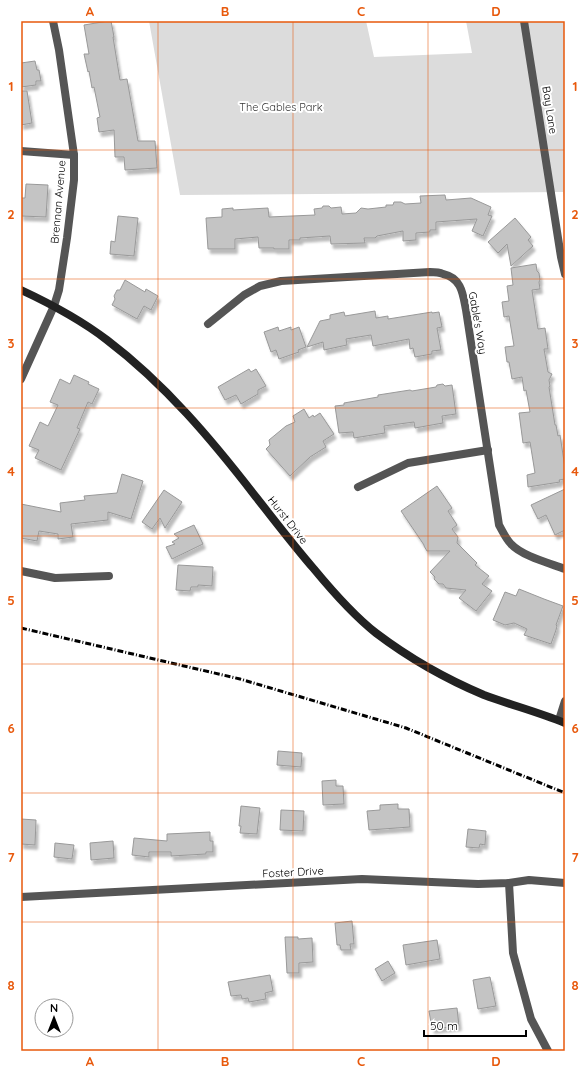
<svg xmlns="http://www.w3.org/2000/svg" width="586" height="1072" font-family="Quicksand,sans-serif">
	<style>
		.green { fill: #dcdcdc }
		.building { fill: #c4c4c4; stroke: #999; filter: url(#shadow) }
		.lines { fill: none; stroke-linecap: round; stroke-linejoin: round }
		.street { stroke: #555; stroke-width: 8 }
		.secondary { stroke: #222; stroke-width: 8 }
		.rail { stroke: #000; stroke-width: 3; stroke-dasharray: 6 2 1 2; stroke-linecap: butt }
		.grid { fill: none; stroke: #e8590c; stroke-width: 1; stroke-opacity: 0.55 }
		.labels { text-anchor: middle; stroke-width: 4; stroke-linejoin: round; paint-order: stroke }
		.park-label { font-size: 11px; fill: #333; stroke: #fff }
		.street-label { font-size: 11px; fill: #000; stroke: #fff }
		.neatline { fill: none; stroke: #e8590c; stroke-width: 1.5 }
		.grid-label { font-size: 13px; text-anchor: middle; font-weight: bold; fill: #e8590c }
	</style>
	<defs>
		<filter id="shadow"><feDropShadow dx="2.5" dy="4.5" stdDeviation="1" flood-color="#0004"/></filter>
	</defs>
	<rect width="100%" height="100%" fill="#fff"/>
	<path class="green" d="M149,21H366L374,57L472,53L466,21H565V204L563,192L180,195Z"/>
	<g class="building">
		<path d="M108,21H111L114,37H113L120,80L127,79L138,141H155L157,168L125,170L124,157H115L114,130L99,132L97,118L100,117L94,87L92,88L89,71L88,72L84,54H89L84,25Z"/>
		<path d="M35,61L37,70H39L41,81H36V85L21,87V63Z"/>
		<path d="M21,91H27L32,123L21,125Z"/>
		<path d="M26,184L48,185L46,217L21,216V198H25Z"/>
		<path d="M445,195L446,200L471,198L491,207L488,215L492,216L483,236L472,231L477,219L436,222V230H430V232L416,233V240L403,241V231L377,236L375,238H364L365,243L331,244L330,236L300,238V240H289V249H274V248H259L258,237L235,239V249H208L206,218L222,217V209L233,208V210L268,208L269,217L315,215L314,209L322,208L323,206H329L331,208L341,207L342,214L356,213L361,208L368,209L386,207V205H393L394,202H401L405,204L421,203L420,196Z"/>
		<path d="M118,216L138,218L134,256L110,254L111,241L115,242Z"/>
		<path d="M515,218L531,237L528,240L533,246L511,266L507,244L498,253L488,242Z"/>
		<path d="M536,264L537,271L539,273L540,280L539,282L540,289L532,290L538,329L545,328L548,349H544L548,372L552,374L549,380L550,386L549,387L555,425H556L558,436L560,435L565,468V479L559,480L560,482L528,487L527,475L535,473L530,442L523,443L519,413L530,412L526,390L524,391L522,377L512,379L509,362H507L505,347L514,346L509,316L504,317L502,302L509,301L507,286L513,285L511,268Z"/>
		<path d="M125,280L145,292L146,289L158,296L151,310L144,306L137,319L112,305L115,299L114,296L117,290H120Z"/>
		<path d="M375,311L376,318L388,316V319L432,312V313L439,312L442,327L437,328L441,350L432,351V354L415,357L413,348L410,349L409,339L373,346L371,335L346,339L347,345L324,350L323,342L307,347L320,321L330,319V315L344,312L345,316Z"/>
		<path d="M278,327L279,331L291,327V330L299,327L306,347L298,350L299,352L279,359L276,350L271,352L264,332Z"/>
		<path d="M249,369L251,372L256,369L266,386L258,390V394L241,404L236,395L225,400L218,387Z"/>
		<path d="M74,375L89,382L88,384L99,389L92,404L88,402L77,428L80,429L61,470L35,458L39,450L29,446L40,422L48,426L58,405L50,402L60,379L70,384Z"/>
		<path d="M443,384L445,386L452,385L456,414L442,416L443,423L415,428L414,422L384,426L385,433L354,438L353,432L339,433L335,406L344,405V403L378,397V395L410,390L412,391L436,387L437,385Z"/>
		<path d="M304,409L309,418L313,415L314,417L320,413L334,434L323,441L326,447L310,457L290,476L266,449L270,445L269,440L286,426L295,422L293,416Z"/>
		<path d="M122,474L143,481L131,519L108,512V520L71,524L73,537L58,539V534L39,531L37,541L21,538V504L61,512L60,503L85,500L84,496L117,493Z"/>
		<path d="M437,486L452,508L448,511L457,525L452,529L458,537L457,543L477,563L475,565L489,576L482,584L492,591L476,611L459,598L466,590L446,588L443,584H439L434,579L435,577L430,572L450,551H427L424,546V545L401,511Z"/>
		<path d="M565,489V530L555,535L546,515L538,519L531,505Z"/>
		<path d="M164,490L182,502L165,528L160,518L152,529L142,522Z"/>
		<path d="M194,525L203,544L172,559L166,547L175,544L172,542L179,538L174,534Z"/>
		<path d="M178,565L213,567L212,586L198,585V587H191L190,591L176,590Z"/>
		<path d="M519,589L544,599L563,606L556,625L557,626L556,630L551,644L524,635L527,629L514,623L505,625L493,620L505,592L516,596Z"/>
		<path d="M278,751L302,753L301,767L277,765Z"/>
		<path d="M336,780V786H343L344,804L323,805L322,781Z"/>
		<path d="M398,804V809H409L410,827L369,830L367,811L380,810V805Z"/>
		<path d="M241,806L260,808L257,834L240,833L241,826H239Z"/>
		<path d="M281,810L304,811L303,831L280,830Z"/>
		<path d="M21,819L36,820L35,845L21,844Z"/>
		<path d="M468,829L486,831L485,845L480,844L479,848L466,847Z"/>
		<path d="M210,832V841H213V852H206V854L171,856V852H149V857L132,855L134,838L167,841V834Z"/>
		<path d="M113,841L114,858L91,860L90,843Z"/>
		<path d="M55,843L74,845L72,859L54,857Z"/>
		<path d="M352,921L354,944H350L351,950H341L340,945H337L335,923Z"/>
		<path d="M285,937H298V939L312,938L313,962L299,963V973H287Z"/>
		<path d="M437,940L440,959L406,965L403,945Z"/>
		<path d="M388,961L395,973L382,981L375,969Z"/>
		<path d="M270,975L273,991L265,993L266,999L249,1002L248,998L242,999L241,995L231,996L228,982Z"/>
		<path d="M490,977L496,1006L478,1009L473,980Z"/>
		<path d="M457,1008L459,1026L432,1029L429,1011Z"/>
	</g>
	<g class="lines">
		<g class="street">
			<path d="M524,21L561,257L565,274"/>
			<path d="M21,151L74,155"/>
			<path d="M208,324L244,295L260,286L281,281L430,272C434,272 439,272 443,274C462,278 463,295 466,310L499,525C503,532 506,539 511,544C522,556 549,563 565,569"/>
			<path d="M21,379L54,306L59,290L67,238L74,180V155L59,50L53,21"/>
			<path d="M358,487L408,463L488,450"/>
			<path d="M21,571L55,578L109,576"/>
			<path d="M559,720L565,701"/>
			<path d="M509,883L513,953L531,1019L548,1051"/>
			<path d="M21,897L362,879L478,884L509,883L529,880L565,883"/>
		</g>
		<path class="secondary" d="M21,290C51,304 81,320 107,340C165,384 212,440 256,497C275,521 294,546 314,569C333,592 353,615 376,633C409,658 446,679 484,695C511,705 538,712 565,723"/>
		<path class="rail" d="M21,628L240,679L406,728L565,793"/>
	</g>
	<path class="grid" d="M158,21V1051M293,21V1051M428,21V1051M21,150H565M21,279H565M21,408H565M21,536H565M21,664H565M21,793H565M21,922H565"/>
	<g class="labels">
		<g class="park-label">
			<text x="281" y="111">The Gables Park</text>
		</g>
		<g class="street-label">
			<text transform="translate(550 110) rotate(81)" y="4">Bay Lane</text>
			<text transform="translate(58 202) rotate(-85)" y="4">Brennan Avenue</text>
			<text transform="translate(478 323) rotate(80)" y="4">Gable's Way</text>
			<text transform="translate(288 520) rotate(52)" y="4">Hurst Drive</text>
			<text transform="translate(293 872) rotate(-3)" y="4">Foster Drive</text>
		</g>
	</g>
	<rect width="586" height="1072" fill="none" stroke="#ffffff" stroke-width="44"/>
	<g transform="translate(54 1018)"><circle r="19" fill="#ffffff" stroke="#999999"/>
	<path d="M0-3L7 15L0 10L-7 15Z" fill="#000000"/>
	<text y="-6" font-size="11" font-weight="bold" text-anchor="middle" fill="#000000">N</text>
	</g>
	<path d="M424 1030v6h102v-6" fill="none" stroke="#000000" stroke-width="2"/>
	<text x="430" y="1030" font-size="12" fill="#000000" stroke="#ffffff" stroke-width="3" paint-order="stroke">50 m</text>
	<rect x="22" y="22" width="542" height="1028" class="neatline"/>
	<g class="grid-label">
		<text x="90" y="16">A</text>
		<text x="225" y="16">B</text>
		<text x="361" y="16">C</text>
		<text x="496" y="16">D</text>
		<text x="11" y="91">1</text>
		<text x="575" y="91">1</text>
		<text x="11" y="219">2</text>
		<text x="575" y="219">2</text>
		<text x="11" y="348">3</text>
		<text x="575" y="348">3</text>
		<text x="11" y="476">4</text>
		<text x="575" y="476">4</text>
		<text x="11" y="605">5</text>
		<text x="575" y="605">5</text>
		<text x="11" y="733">6</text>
		<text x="575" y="733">6</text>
		<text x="11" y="862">7</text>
		<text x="575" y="862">7</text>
		<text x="11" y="990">8</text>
		<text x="575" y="990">8</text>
		<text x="90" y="1066">A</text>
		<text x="225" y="1066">B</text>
		<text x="361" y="1066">C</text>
		<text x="496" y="1066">D</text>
	</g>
</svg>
